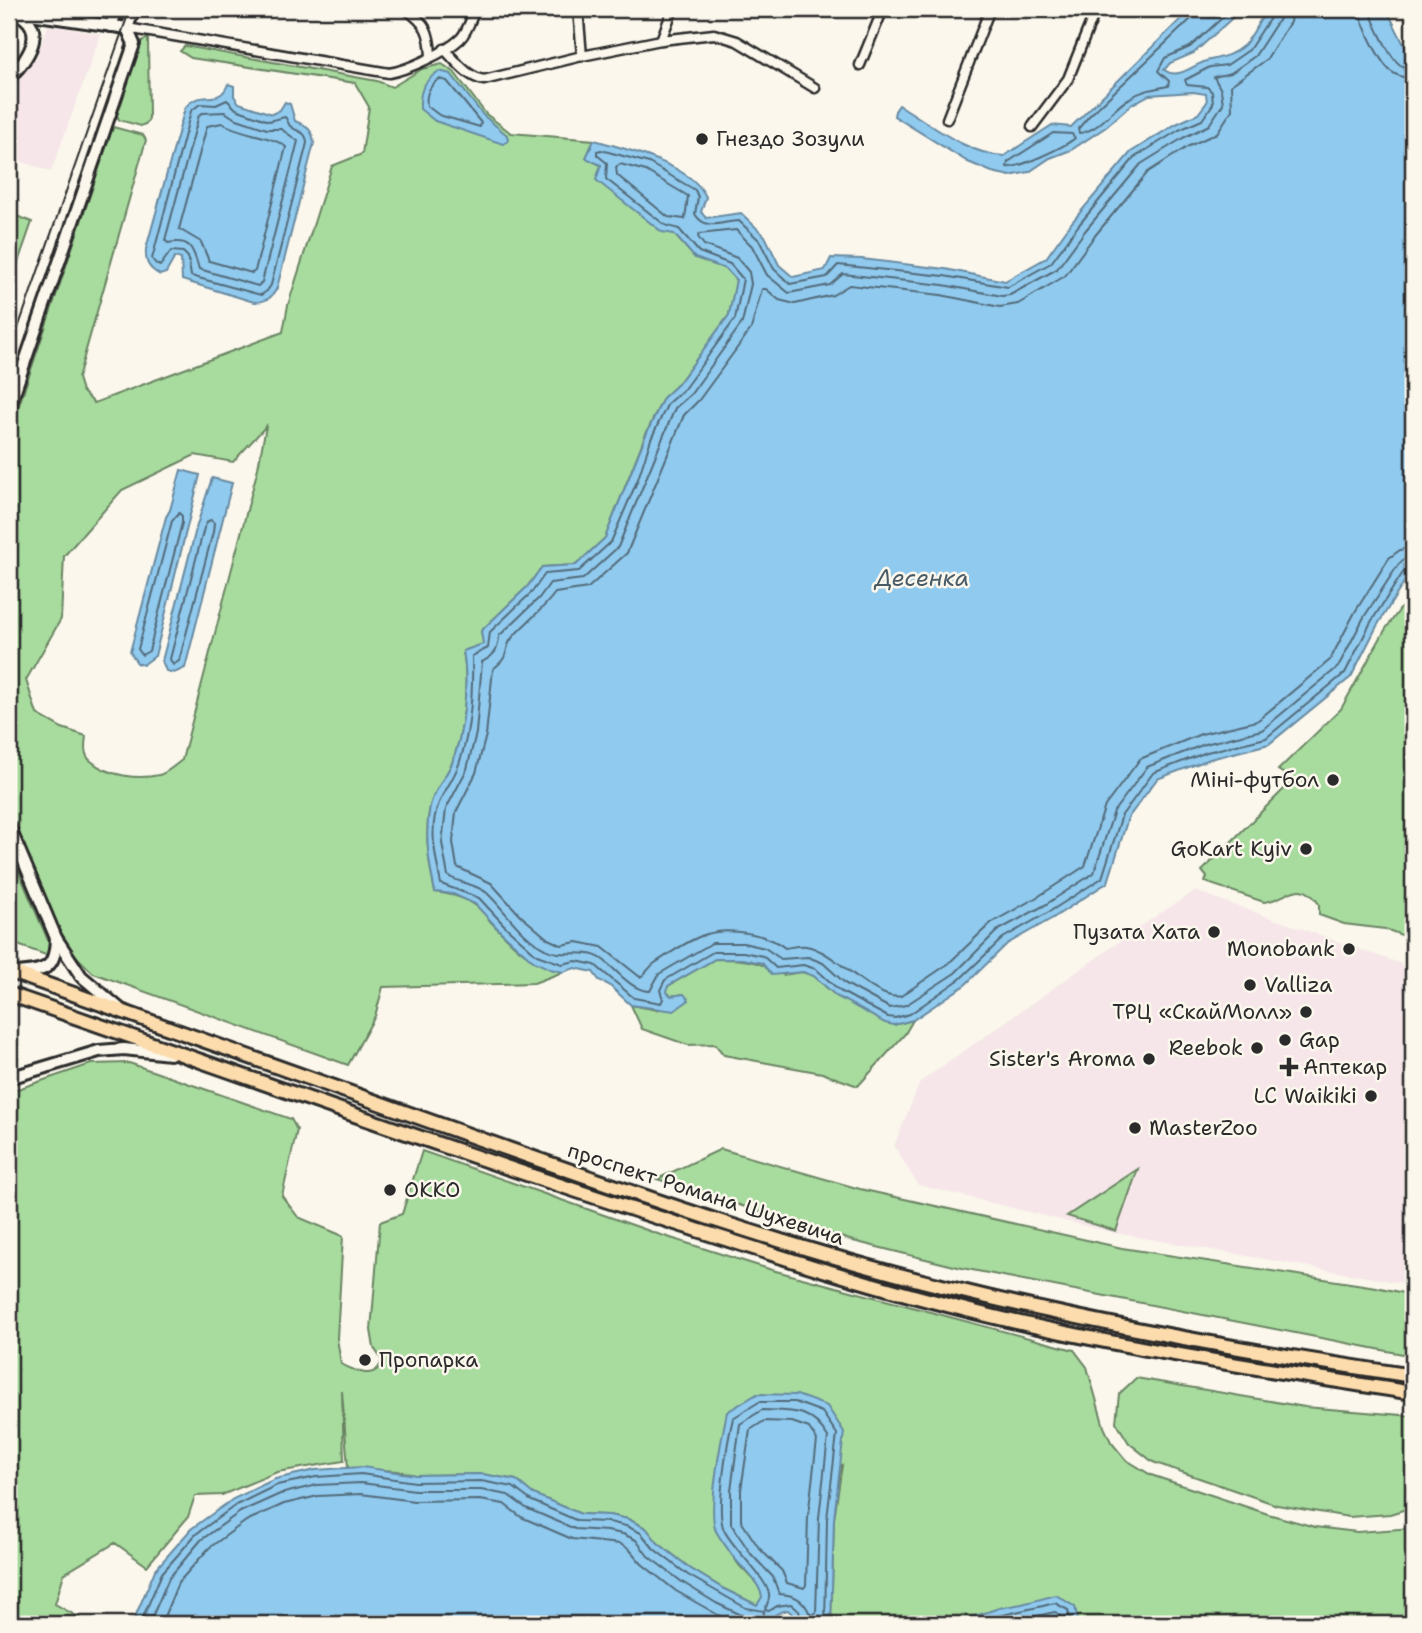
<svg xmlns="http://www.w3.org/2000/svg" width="1422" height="1633" font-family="'Shantell Sans',sans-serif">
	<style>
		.built { fill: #f6e6e9 }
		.green { fill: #a8dc9e; stroke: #6a8464; stroke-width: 2; fill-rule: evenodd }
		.water { fill: #90caef; stroke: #688aa1; stroke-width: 2 }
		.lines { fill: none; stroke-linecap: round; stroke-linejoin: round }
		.shore { stroke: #536b79; stroke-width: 2 }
		.minor-casing { stroke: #2b2b2b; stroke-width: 13 }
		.secondary-casing { stroke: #2b2b2b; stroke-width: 16 }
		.primary-casing { stroke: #2b2b2b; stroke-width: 18 }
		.minor { stroke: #fbf7ec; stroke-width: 8 }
		.secondary { stroke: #fbf7ec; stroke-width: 10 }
		.primary { stroke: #fcdcac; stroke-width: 12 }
		.tram { stroke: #2b2b2b; stroke-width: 2 }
		.poi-dot { fill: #2b2b2b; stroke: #fbf7ec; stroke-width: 2.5 }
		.labels { text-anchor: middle; stroke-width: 5; stroke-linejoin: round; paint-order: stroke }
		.poi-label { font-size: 21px; fill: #2b2b2b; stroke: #fbf7ec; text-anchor: end }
		.street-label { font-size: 21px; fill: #2b2b2b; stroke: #fbf7ec }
		.water-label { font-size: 23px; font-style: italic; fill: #495b66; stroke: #fbf7ec }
	</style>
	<rect width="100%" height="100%" fill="#fbf7ec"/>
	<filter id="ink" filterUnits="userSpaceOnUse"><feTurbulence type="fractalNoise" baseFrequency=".0143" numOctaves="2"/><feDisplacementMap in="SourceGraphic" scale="14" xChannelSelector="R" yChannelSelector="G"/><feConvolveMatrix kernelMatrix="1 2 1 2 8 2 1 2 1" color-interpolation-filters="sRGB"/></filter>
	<g filter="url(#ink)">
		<g class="built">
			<path d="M48,25L101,34L51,172L9,157V87L36,59Z"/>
			<path d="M1195,891L1413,968V1285L1115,1233L918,1185L894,1146L920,1082L1153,918Z"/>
		</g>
		<g class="green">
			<path d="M148,38L149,118L147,123L141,126L119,120L116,113L140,42Z"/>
			<path d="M185,46L377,81L392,87L422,69L442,64L454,72L486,114L511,133L594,140L586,158L601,165L674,234L695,258L727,269L736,281L729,315L678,384L663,398L645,436L605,538L576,565L542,567L527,587L481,631L484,644L463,651C469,683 464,732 452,763C446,777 434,791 430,806C424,836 429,863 435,892C448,894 460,896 472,903C480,907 486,916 491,922C512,944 533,966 563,972L534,983L383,987L375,1016L348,1065L93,973L73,953L62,936L9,812V435L113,127L143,135L146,140L78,378L82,391L94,403L283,332L288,305L332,166L362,154L369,107L355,83L191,58L180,51ZM266,426L258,468L182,760C175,765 167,773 159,775C138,780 108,776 91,761C83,755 85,744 86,736L62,728L37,714L26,680L61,619L64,556L122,490L195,455L233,462Z"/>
			<path d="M9,213L32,222L9,288Z"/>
			<path d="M1413,591V939L1385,929L1344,924L1319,915V904C1300,875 1287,900 1264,902L1205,882L1207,877L1202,871L1288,785L1297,782L1278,770L1341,709L1385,630Z"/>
			<path d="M9,849L50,945L46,955L9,942Z"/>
			<path d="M715,959C745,959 756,960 783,975L802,972L814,976L836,996L894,1025L913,1020L905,1034L858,1086L822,1073L724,1055L715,1044L688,1045L642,1029L631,1005L657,1010L684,994L671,996L666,992L668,986Z"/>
			<path d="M129,1063L291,1119L297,1130L282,1196L298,1217L343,1236L337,1338L341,1364C355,1371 376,1382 382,1360L374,1348L371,1330L380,1222L402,1214L422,1151L658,1234L772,1270L1074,1350L1087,1367L1104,1427L1111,1442L1125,1459L1151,1475L1268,1514L1315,1527L1357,1532L1413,1528V1624H831L834,1519L842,1465L715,1529L739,1565L760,1587L763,1597L757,1605L724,1589L691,1569L658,1543L646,1528L628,1519L609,1515L581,1514L533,1494L516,1480L482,1474L416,1475L398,1471L348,1468L342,1391L344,1461L277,1472L222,1495L195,1496L188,1517L147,1566L115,1543L64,1574L55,1604L91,1624H9V1092L91,1064Z"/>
			<path d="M721,1149L860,1189L1122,1248L1376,1287L1413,1295V1356L962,1268L853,1241L657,1179Z"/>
			<path d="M1138,1169L1116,1231L1067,1216Z"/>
			<path d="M1136,1378L1305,1407L1413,1416V1507L1390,1514L1349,1517L1277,1505L1153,1462L1129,1443L1116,1422L1119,1394Z"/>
		</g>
		<g class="water">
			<path d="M1191,9H1242L1194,53L1170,63L1164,70C1180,81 1194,63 1210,60C1223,57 1233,55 1244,45C1254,35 1258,19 1269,9H1384L1389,14L1407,51L1413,53V568L1377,626L1351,677L1269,744L1210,759L1157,779L1128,818L1108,882L1053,918L1007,944L965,985L913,1020L894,1025L885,1023L836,996L814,976L803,972L772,975L762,963L742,959H715L668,986L667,992L671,996L684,994L689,1000L674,1011L631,1005L609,985L599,980L593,972L575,968L563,972L550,969L533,961L502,933L475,904L453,894L435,892C429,863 424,836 430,806C433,791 446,777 452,763C464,732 469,683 463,651L483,644L481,631L527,587L542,567L576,565L605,538L645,437L663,398L678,384L729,315L736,280L726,269L695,258L674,234L662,232L596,180L601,165L586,158L594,140C626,149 692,165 706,197L701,212L706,218L741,213L765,236L779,265L793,277L825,270L831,258L862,259L945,269L1005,281L1046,258L1072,222L1131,152L1176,124L1198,114L1207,102L1206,94L1193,92L1149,95L1131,105L1106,127L1071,150L1050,158L1029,172L1010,176L992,172L968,162L894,116L895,111L899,105C931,124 966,154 1004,156L1052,125L1071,127Z"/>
			<path d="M439,71L451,74L483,115L507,135L508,141L503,144L435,121L420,109C419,90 424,81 439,71Z"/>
			<path d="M228,84L234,86V96L239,103L272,114L280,110L285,102L290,104L295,121C307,126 313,130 314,143L277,288C272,298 266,302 254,302L182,280L181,259L175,257L166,273L160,275C148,268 145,262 146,249L185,108C201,87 219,108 228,84Z"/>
			<path d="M181,470L200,475L155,656L143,665L137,663L130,652L166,517L170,510Z"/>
			<path d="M212,478L232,483L185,668L174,673L166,671L162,661L197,525Z"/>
			<path d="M757,1394L797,1395L827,1406L844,1432L834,1519L831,1624H796L793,1615L788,1610C779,1612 772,1615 769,1624H132L155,1570L191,1529L233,1499L275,1479L315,1470L362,1467L416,1475L482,1474L516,1480L533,1494L581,1514L609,1515L628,1519L646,1528L658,1543L691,1569L724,1589L757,1605L762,1597C759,1580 742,1569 731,1554C727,1547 720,1539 716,1531C707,1510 722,1436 727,1412Z"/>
			<path d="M1056,1595L1075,1607L1079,1624H952L999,1608L1022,1604Z"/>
		</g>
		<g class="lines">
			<g class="shore">
				<path d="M1195,9L1193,17L1089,116L1078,129L1079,133C1099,132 1113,107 1130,98C1143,90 1153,89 1168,86L1169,81L1158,71L1165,58L1190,47L1232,9"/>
				<path d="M1273,9L1272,15L1249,50L1227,65L1210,67L1185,80L1187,85L1207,87L1212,92L1213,104L1202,120L1179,130L1135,157L1078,226L1051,263L1008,287L944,276L838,265L827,277L790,284L774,269L759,240L739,221C722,221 706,232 695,214L698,197L695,190L649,163L601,150L597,151V155L607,163L606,179L665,225L679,229L699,252L730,264L743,279L735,319L684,389L668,403L651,439L638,479L611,542L579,571L545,574L532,592L490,632L488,648L472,656C473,691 471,730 459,764C454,778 445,790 439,803C428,827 436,859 441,884L479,898L507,928L537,955L562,964L576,961L595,965L634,998L661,1003L663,999L660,990L665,980L713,952H743L763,956L776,968L803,965L816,969L840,991L888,1017L895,1018L910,1014L960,979L1003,938L1049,912L1102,878L1122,815L1153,773L1207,752L1266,738L1345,673L1371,622L1404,571L1413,567"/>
				<path d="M1282,9L1279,19L1255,56L1231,73L1214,77L1221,90L1223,104L1209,125L1183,138L1141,164L1085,231L1057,269L1010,295L1002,296L943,285L843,274L830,285L789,293L767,275L752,246L736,230L699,234L698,237L704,245L737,258L749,272L751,284L742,323L691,394L675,408L618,547L583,579L550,583L539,598L499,636C498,651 495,655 482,662L476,733L467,769L446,809L442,843L448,876C459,883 476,884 487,893C506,911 521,937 545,949C563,959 584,947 602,959C616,969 631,991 650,991L659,974L712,943H743L765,948L781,959L808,957L823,963L846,984L890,1008L906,1005L955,973L997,931L1045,905L1094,873L1114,811L1147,767L1205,744L1262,730L1338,667L1364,617L1398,565L1404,559L1413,558"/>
				<path d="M1292,9L1290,22L1266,60L1231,85L1232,110L1217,133L1187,147L1148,172L1093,238L1065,276L1018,304L1000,307L941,295L849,285L833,295L795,304L779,300L766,289H762L751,329L699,400L684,415L627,553L588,588L555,593C543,610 526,622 512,638C503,649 512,655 493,669L486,735L476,773L456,812L453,842L457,867L491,883L520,915L548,939L561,945L577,942L602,947L640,977C646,974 649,967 655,963C670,953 690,939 707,934C729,927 768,934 785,948C792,947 799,945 806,946C835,950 875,1003 901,996L948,964L991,923L1039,896L1085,866L1105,806L1140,759L1201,734L1257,721L1330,660L1355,612L1389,558L1400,550L1413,547"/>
				<path d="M1360,9C1360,22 1381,65 1392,72C1398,77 1406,78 1413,79"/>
				<path d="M1370,9C1371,18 1389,55 1397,62C1401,67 1407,68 1413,68"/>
				<path d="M439,79L447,81L481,123L480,127L439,115L427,106C425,94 429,86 439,79Z"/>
				<path d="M227,100L236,109L269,121L285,117C287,119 288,123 290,126C298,133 306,130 307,143L271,285L267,291L261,295L191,276L188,257L183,252L171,251L160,266L156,264L152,259L191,111L200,104L216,105Z"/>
				<path d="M225,112L234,118L267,129H281L298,141L262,282L258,286L199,269C193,251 193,238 168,243L165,240L199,115L202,113Z"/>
				<path d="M222,123C240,134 274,136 286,147L255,271L252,273L209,261L201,242L179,229L207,126Z"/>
				<path d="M1053,133L1072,134L1075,138C1066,146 1018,169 1007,167L1008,162Z"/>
				<path d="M620,164L646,171L688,196L685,219L668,217L617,175L616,167Z"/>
				<path d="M179,513L182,516V523L149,651L142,655L138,649L172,521Z"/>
				<path d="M211,520L214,523L213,532L179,661L173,665L170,659L204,528L208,521Z"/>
				<path d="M762,1410C793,1411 810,1408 828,1437L819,1518L816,1612L813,1615L810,1614C803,1598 794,1595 779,1594L773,1577L751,1554L731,1524V1490L740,1424Z"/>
				<path d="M764,1421L792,1422L809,1428L817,1440L808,1517L806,1585L804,1588L787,1583L782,1571L759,1548L741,1521V1490L750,1430Z"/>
				<path d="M140,1624L162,1573L196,1534L236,1505L277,1485L316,1477L361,1474L415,1482L481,1481L513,1487L530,1500L578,1521L609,1522L626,1526L641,1533L654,1549L688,1575L746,1608L764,1611L763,1624"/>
				<path d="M149,1624L169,1578L201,1540L240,1512L280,1494L317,1485L361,1483L415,1490H481L508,1495L526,1508L575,1529L607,1531L623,1534L636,1540L648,1556L682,1582L716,1603L752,1620L754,1624"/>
				<path d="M161,1624L178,1583L209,1548L246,1521L284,1504L318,1496L361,1494L414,1501L480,1500L504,1504L521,1517L572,1539L620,1544L629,1549L642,1564L676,1591L734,1624"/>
				<path d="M802,1624L799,1611L791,1604L777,1606L769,1611L765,1610C766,1605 770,1601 769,1595C768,1579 733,1549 724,1530C715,1511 728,1439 733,1418L759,1402H795L822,1412L837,1434L827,1519L825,1624"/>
				<path d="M970,1624C998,1615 1027,1610 1055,1603L1068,1610L1071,1624"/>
				<path d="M999,1624L1055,1612L1060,1615L1062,1624"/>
			</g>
			<g class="minor-casing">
				<g id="minor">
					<path d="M406,9C426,24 430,31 431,56"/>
					<path d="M578,9L582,56"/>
					<path d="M127,28L389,73C408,70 446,52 460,39C468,31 471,19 475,9"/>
					<path d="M661,40L673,9"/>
					<path d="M444,49C456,61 467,77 484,80L582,56L661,40L714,34L737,41L815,88"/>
					<path d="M860,65L883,9"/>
					<path d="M947,119L990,9"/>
					<path d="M1032,127L1068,79L1096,9"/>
				</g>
			</g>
			<g class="secondary-casing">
				<g id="secondary">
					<path d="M9,10C51,24 31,56 9,78"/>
					<path d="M17,12L127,28"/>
					<path d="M111,26L117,9"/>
					<path d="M9,408L134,44L127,28L134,9"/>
					<path d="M9,826L56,938L81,976L119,1008"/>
					<path d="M17,973C46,970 55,970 56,938"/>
					<path d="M9,1078L99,1051L124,1049L170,1054"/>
				</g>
			</g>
			<g class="primary-casing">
				<g id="primary">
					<path d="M9,971C166,1027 323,1083 480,1139C635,1194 791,1249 950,1288C1103,1326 1258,1353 1413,1376"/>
					<path d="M9,994C229,1070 448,1150 669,1221C763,1251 856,1282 951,1306C1103,1346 1258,1368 1413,1393"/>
				</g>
			</g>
			<use href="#minor" class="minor"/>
			<use href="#secondary" class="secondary"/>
			<use href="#primary" class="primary"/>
			<path class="tram" d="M9,354L130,9"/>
		</g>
	</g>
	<g class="poi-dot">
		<circle cx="702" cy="139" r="7"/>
		<circle cx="1333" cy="780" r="7"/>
		<circle cx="1306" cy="849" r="7"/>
		<circle cx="1214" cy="932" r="7"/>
		<circle cx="1349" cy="949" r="7"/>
		<circle cx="1250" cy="985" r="7"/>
		<circle cx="1306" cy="1012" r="7"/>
		<circle cx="1285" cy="1040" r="7"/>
		<circle cx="1257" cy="1048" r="7"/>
		<circle cx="1149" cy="1059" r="7"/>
		<path d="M1285.5 1056.5h7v7h7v7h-7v7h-7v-7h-7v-7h7z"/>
		<circle cx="1371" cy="1096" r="7"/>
		<circle cx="1135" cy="1128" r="7"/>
		<circle cx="390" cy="1190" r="7"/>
		<circle cx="365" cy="1360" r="7"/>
	</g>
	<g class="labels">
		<g class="poi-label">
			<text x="716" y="146" text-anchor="start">Гнездо Зозули</text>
			<text x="1319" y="787">Міні-футбол</text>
			<text x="1292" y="856">GoKart Kyiv</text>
			<text x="1200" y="939">Пузата Хата</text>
			<text x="1335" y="956">Monobank</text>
			<text x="1264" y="992" text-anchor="start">Valliza</text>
			<text x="1292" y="1019">ТРЦ «СкайМолл»</text>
			<text x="1299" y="1047" text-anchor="start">Gap</text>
			<text x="1243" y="1055">Reebok</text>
			<text x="1135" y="1066">Sister's Aroma</text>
			<text x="1303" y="1074" text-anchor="start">Аптекар</text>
			<text x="1357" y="1103">LC Waikiki</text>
			<text x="1149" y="1135" text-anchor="start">MasterZoo</text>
			<text x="404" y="1197" text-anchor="start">ОККО</text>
			<text x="379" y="1367" text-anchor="start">Пропарка</text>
		</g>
		<g class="street-label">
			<text transform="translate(706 1194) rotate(18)" y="7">проспект Романа Шухевича</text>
		</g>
		<g class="water-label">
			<text x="922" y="586">Десенка</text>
		</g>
	</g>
	<rect width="1422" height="1633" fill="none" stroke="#fbf7ec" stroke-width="35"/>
	<rect x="18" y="18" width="1387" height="1598" fill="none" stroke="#2b2b2b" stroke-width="2.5" filter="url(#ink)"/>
</svg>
